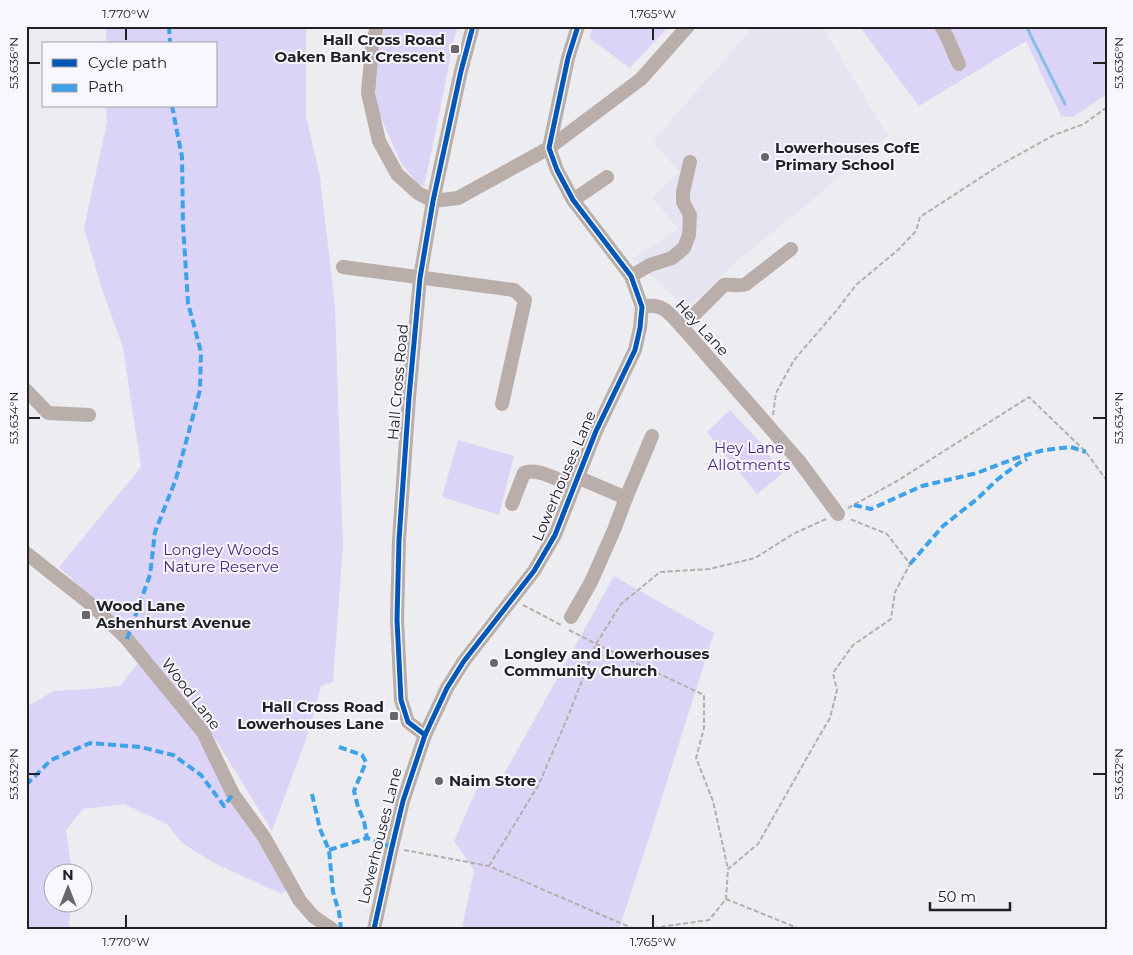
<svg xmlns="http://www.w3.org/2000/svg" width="1133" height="955" font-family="Montserrat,sans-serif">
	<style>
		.education { fill: #e7e4f2 }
		.green { fill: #dcd4f6 }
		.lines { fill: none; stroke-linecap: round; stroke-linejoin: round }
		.stream { stroke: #8abce9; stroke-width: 3 }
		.path { stroke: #b4aeac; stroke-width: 2; stroke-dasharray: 5 2.5; stroke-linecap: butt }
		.minor { stroke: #b9aea9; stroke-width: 14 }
		.quiet { stroke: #3ea2eb; stroke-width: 4; stroke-dasharray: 8 4; stroke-linecap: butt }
		.cycleway-casing { stroke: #f8f7ff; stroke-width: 8 }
		.cycleway { stroke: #0057b8; stroke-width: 5 }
		.ticks { fill: none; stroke: #212024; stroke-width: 2 }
		.poi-dot { fill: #68676c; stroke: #f8f7ff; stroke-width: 2 }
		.labels { text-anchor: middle; stroke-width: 4; stroke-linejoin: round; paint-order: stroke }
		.poi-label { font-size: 15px; font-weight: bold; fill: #212024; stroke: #f8f7ff; text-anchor: start }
		.street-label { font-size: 15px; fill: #212024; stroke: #f8f7ff }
		.park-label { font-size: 15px; fill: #4b2a85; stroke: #f8f7ff }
		.neatline { fill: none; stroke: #212024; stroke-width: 2 }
		.ticks-label { font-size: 12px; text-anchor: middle; fill: #212024 }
	</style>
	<rect width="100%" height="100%" fill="#ececf1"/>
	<path class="education" d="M754,26H822L888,136L804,207L736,262L687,309L633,258L678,229L652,197L679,172L653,141Z"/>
	<g class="green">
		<path d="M106,26H307L306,32V116L320,177L335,306L343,545L333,682L321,686L309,731L272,831L216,740L150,661L99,604L59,567L141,467L123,348L102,289L84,228L107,122L106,106H216V44H106Z"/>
		<path d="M385,26H458L454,39L432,149L424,186L418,184L401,163L379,113L374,82L377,55Z"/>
		<path d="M593,26H669L630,68L589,38Z"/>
		<path d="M859,26H1107V94L1073,117L1061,116L1030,49L1026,41L919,106Z"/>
		<path d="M730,410L760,442L782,474L757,494L707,432Z"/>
		<path d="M458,440L514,456L499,515L442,497Z"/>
		<path d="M614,576L714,633L650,835L619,929H462L474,870L454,841L481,779L498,785Z"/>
		<path d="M139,662L204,740L292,884L282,894L214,863L182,843L167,824L124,804L83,809L66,830L72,872H52V902L71,903L69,929H26V707L54,691L87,689L120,686Z"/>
	</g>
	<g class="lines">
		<path class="stream" d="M1026,26L1065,104"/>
		<g class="path">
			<path d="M773,415L776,393L794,360L837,310L856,285L899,249L916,231L920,217L1000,165L1054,135L1084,124L1107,107"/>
			<path d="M848,508L897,481L1029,397L1086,452L1107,481"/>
			<path d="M523,605L561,625"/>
			<path d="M569,630L596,644L704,695V728L696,758L713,801L728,869"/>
			<path d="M404,850L489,866L634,929"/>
			<path d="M489,866L539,784L569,714L596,644L621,604L660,572L709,569L755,558L793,534L826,519"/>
			<path d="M726,899L800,929"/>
			<path d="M646,929L709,920L726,899L728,869L758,844L817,740L830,718L837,690L833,673L853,645L891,619L895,592L910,564L887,534L850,519"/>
		</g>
		<g class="minor">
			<path d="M377,26L372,47L368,93L379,141L397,174L418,193L433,201"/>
			<path d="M941,26C949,38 952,51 959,64"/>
			<path d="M573,200L607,177"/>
			<path d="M433,201L458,198L549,148L641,79L688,26"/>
			<path d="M343,267L514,290L525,300L502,404"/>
			<path d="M631,276L650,265L672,258L684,248L689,235L690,215L683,202V192L690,162"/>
			<path d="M642,307C662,302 669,313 682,327L799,461L838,514"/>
			<path d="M682,327L724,285C732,284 741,287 746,284L791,249"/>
			<path d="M26,390L48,413L89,415"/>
			<path d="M577,477L626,498L652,436"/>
			<path d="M512,504L524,473C536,467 562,481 573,487"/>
			<path d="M26,553L93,606L127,639L203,732L233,794L264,837L300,901L314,917L332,929"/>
			<path d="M571,617L591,582L614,530L626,498"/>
			<path d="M425,735L408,722L401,700L397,620L399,540L409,397L420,278L433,201L461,71L473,26"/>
			<path d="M374,929L392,847L403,801L425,735L447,688L464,661L534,571L555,535L596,431L635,350L640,328L642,307L631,276L573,200L557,170L549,148L568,58L578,26"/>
		</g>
		<g class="quiet">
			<path d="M169,26L170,44"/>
			<path d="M854,505L871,509L922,486L977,473L1016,458L1044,450L1071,447L1086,452"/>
			<path d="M910,564L943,526L977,499L998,479L1019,463L1027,459"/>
			<path d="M127,639L150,575L155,532L176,479L200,390L201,352L188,303L183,224L182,157L172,106"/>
			<path d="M339,747L362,755L366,762L354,791L358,807L364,821L367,838L392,847"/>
			<path d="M26,785L51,760L90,743L140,747L173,755L201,775L224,806L233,794"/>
			<path d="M312,794L320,829L329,850L333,892L339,912L341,929"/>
			<path d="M329,850L367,838"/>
		</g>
		<g class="cycleway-casing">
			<g id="cycleway">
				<path d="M425,735L408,722L401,700L397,620L399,540L409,397L420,278L433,201L461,71L473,26"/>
				<path d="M374,929L392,847L403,801L425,735L447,688L464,661L534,571L555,535L596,431L635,350L640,328L642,307L631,276L573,200L557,170L549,148L568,58L578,26"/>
			</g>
		</g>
		<use href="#cycleway" class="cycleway"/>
	</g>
	<path class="ticks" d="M126,28V40M653,28V40M28,63H40M1093,63H1106M28,418H40M1093,418H1106M28,774H40M1093,774H1106M126,915V928M653,915V928"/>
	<g class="poi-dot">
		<rect x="450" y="44" width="10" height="10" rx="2.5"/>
		<circle cx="765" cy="157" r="5"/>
		<rect x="81" y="610" width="10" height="10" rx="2.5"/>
		<circle cx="494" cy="663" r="5"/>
		<rect x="389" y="711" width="10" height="10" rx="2.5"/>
		<circle cx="439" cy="781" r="5"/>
	</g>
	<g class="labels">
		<g class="poi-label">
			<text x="445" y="45" text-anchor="end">Hall Cross Road<tspan x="445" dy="17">Oaken Bank Crescent</tspan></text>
			<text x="775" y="153">Lowerhouses CofE<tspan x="775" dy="17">Primary School</tspan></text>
			<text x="96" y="611">Wood Lane<tspan x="96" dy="17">Ashenhurst Avenue</tspan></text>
			<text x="504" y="659">Longley and Lowerhouses<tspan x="504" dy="17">Community Church</tspan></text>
			<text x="384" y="712" text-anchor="end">Hall Cross Road<tspan x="384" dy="17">Lowerhouses Lane</tspan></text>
			<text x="449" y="786">Naim Store</text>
		</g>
		<g class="street-label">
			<text transform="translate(702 328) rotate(47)" y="5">Hey Lane</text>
			<text transform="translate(398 382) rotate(-85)" y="5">Hall Cross Road</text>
			<text transform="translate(564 476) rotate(-67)" y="5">Lowerhouses Lane</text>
			<text transform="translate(191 694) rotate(52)" y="5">Wood Lane</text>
			<text transform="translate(380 836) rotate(-76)" y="5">Lowerhouses Lane</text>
		</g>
		<g class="park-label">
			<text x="749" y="453">Hey Lane<tspan x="749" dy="17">Allotments</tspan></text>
			<text x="221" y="555">Longley Woods<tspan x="221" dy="17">Nature Reserve</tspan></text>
		</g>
	</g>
	<rect width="1133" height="955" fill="none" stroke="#f8f7ff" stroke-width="55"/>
	<rect x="42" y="42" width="175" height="65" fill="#f8f7ff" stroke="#a2a1a7"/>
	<rect x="52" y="59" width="25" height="8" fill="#0057b8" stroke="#a2a1a7"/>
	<text x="88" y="68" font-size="15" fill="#212024">Cycle path</text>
	<rect x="52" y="84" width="25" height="8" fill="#3ea2eb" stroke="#a2a1a7"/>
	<text x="88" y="92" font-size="15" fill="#212024">Path</text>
	<g transform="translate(68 888)"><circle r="24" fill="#f8f7ff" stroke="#a2a1a7"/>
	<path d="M0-4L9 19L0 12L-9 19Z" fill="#68676c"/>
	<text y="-8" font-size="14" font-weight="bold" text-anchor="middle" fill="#212024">N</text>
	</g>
	<path d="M930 902v8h80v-8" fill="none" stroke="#212024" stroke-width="2.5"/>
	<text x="938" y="902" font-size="15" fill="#212024" stroke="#f8f7ff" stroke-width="4" paint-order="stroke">50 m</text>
	<rect x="28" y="28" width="1078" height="900" class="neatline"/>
	<g class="ticks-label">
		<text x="126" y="18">1.770°W</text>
		<text x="653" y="18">1.765°W</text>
		<text transform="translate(14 63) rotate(-90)" y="4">53.636°N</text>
		<text transform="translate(1119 63) rotate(-90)" y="4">53.636°N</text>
		<text transform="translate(14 418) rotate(-90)" y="4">53.634°N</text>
		<text transform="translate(1119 418) rotate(-90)" y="4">53.634°N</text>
		<text transform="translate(14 774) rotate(-90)" y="4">53.632°N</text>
		<text transform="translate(1119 774) rotate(-90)" y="4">53.632°N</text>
		<text x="126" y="946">1.770°W</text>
		<text x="653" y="946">1.765°W</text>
	</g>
</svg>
